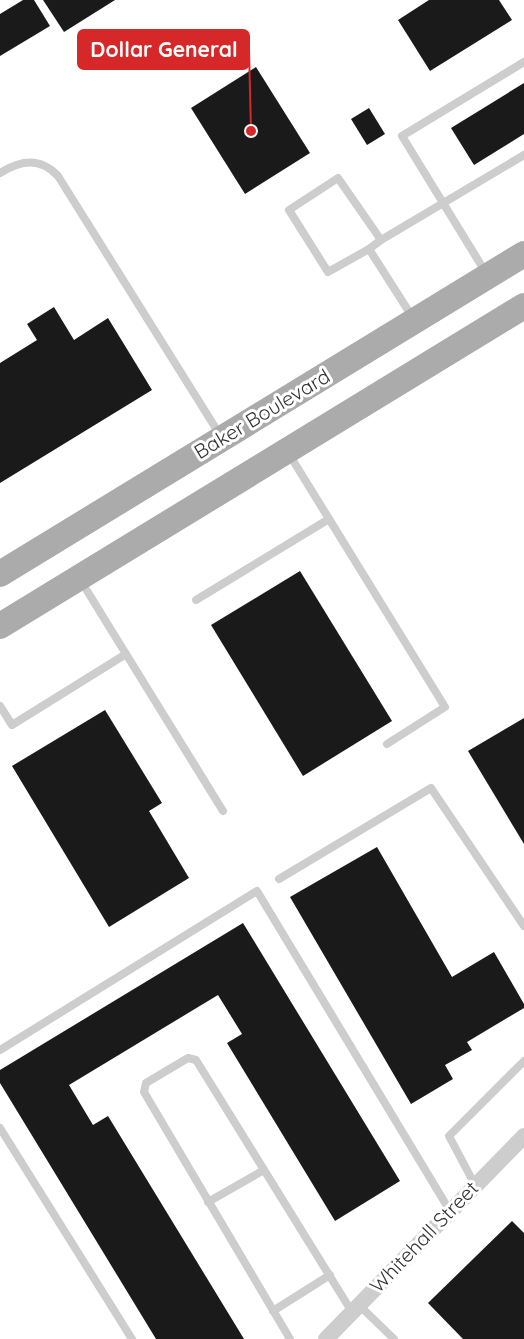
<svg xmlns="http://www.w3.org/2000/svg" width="524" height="1339" font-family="Quicksand,sans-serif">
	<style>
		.building { fill: #1a1a1a }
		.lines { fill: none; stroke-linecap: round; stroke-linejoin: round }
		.lane { stroke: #cdcdcd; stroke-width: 8 }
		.street { stroke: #cdcdcd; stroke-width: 16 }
		.primary { stroke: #ababab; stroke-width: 26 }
		.labels { text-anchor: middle; stroke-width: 6; stroke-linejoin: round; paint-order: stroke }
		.street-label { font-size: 20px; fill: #333; stroke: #fff }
		.leader { fill: none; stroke: #d62828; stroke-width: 2 }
		.callout-dot { fill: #d62828; stroke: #fff; stroke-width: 2 }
		.callout { fill: #d62828; stroke: #d62828; stroke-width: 2 }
		.callout-label { font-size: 21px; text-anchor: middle; font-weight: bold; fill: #fff }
	</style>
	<rect width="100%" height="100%" fill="#fff"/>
	<g class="building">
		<path d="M23,0H34L50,26L0,56V14Z"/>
		<path d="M43,0H115L64,32Z"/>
		<path d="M429,0H499L512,20L430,71L398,20Z"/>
		<path d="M256,67L310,153L245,194L191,108Z"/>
		<path d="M524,83V134L474,165L451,128Z"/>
		<path d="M369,108L385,134L367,145L351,119Z"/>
		<path d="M54,307L74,340L108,318L152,390L0,483V363L37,340L27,324Z"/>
		<path d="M300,571L392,721L303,776L211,625Z"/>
		<path d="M105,710L162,803L149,811L189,878L109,927L12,766Z"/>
		<path d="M524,718V844L468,751Z"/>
		<path d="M377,847L452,977L494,952L524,1004V1008L467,1042L472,1050L445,1065L453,1079L411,1104L290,897Z"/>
		<path d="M243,923L400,1181L335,1221L227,1043L242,1034L218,995L69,1085L93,1125L108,1116L244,1339H156L0,1083V1070Z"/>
		<path d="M512,1221L524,1233V1339H463L428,1303Z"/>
	</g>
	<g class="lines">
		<g class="lane">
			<path d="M0,173C21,160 40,157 58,176L220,435"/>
			<path d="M369,249L328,272L289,210L338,178L381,240"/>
			<path d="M486,273L402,136L524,62"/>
			<path d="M413,318L369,249L381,240L524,155"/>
			<path d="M289,454L445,707L387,744"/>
			<path d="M196,600L329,519"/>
			<path d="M126,654L223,811"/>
			<path d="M0,706L12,725L126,654L81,581"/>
			<path d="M279,879L431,788L524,926"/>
			<path d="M0,1050L257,891L450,1211"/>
			<path d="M0,1128L132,1339"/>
			<path d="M475,1185L449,1136L524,1061"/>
			<path d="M208,1202L264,1170"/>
			<path d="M359,1305L394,1339"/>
			<path d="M273,1311L330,1275"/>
			<path d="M290,1339L144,1092L146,1083L188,1058L196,1060L352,1312"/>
		</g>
		<path class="street" d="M326,1339L524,1136"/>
		<g class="primary">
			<path d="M0,574L524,254"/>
			<path d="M0,626L524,306"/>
		</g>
	</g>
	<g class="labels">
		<g class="street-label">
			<text transform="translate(262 414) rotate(-31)" y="7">Baker Boulevard</text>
			<text transform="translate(424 1237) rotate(-46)" y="7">Whitehall Street</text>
		</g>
	</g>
	<path class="leader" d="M251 131L249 50"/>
	<circle class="callout-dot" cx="251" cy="131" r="6"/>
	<rect class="callout" x="78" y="30" width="171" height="39" rx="6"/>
	<g class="callout-label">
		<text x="164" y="57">Dollar General</text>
	</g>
</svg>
